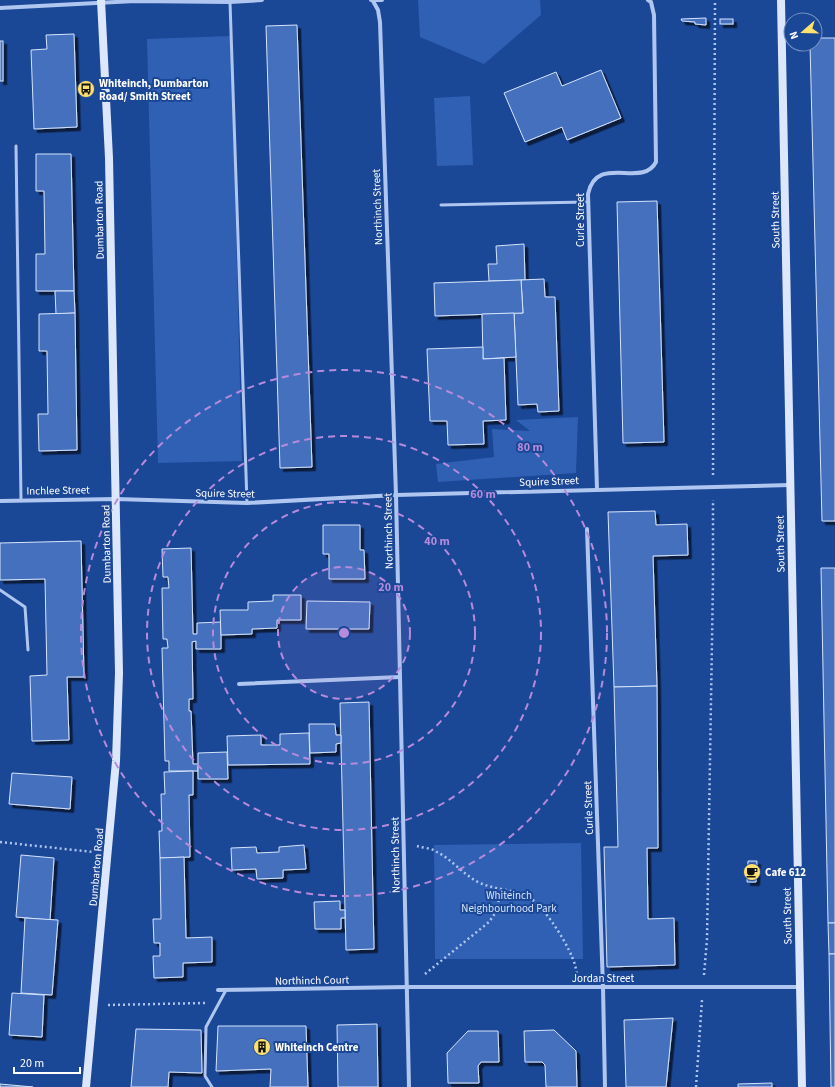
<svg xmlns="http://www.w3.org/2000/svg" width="835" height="1087" font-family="'Source Sans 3',sans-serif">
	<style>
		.green { fill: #2f60b4 }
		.building { fill: #4470be; stroke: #d6e4fb; filter: url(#shadow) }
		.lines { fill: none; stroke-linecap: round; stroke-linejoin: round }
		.path { stroke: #afc7f0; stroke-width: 2.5; stroke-dasharray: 2 3; stroke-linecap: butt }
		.lane { stroke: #afc7f0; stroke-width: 3 }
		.street { stroke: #afc7f0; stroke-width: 4 }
		.secondary { stroke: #dde7fb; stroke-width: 8 }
		.ring { fill: none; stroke: #b68bdc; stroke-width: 2; stroke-dasharray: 7 5 }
		.labels { text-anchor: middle; stroke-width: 4; stroke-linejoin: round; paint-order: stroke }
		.poi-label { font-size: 11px; font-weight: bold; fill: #fff; stroke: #1b4797; text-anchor: start }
		.street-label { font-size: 11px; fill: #fff; stroke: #1b4797 }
		.park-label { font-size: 11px; fill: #d6e4fb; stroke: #1b4797 }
		.centre { fill: #b68bdc; stroke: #1b4797; stroke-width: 2 }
		.ring-label { font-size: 12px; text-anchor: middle; font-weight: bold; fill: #b68bdc; stroke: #1b4797; stroke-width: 4; stroke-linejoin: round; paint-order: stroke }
	</style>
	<defs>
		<filter id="shadow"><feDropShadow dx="3.5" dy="3.5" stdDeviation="0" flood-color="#0009"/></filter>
	</defs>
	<rect width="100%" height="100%" fill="#1b4797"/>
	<g class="green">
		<path d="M418,0H540L541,15L484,64L420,37Z"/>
		<path d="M231,36L242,461L158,463L147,39Z"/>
		<path d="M470,96L473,165L437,166L434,98Z"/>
		<path d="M578,417L576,473L438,482L436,464L494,457L492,429L530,431L516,420Z"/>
		<path d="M581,843L583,959H435L434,845Z"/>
	</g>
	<g class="building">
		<path d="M706,18V25L695,24V22L682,21L681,19Z"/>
		<rect x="720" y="19" width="13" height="5"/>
		<path d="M297,25L312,467L280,468L266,26Z"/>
		<path d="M74,34L77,127L34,129L31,50L47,49L46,35Z"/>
		<path d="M815,38H835V521H822L810,44H815Z"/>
		<rect x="0" y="41" width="3" height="40"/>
		<path d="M601,70L621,118L567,140L562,127L525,142L504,93L556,72L562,86Z"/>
		<path d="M36,154H71L74,291H36V254H45L44,191H36Z"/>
		<path d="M657,201L664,442L623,443L617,202Z"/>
		<path d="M524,244L525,280L489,281L488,264H497L496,246Z"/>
		<path d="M544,279L545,297H555L559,411L538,412L537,404L518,405L514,313H523L521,280Z"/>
		<path d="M521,280L523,313L435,316L434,283Z"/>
		<path d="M55,291H74L75,313L56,314Z"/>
		<path d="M75,313L77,450L39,451L38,414H48L47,351H39V314Z"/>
		<path d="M514,313L516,357L483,359L482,314Z"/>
		<path d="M483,347V359L504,358L506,420L483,421L484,444L448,445L447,421H430L427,349Z"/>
		<path d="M655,511L656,525L687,524L688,555L653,556L657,686L614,687L608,512Z"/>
		<path d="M323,525H360V550H364L365,579H329V554H323Z"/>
		<path d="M81,541L84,677H67L69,740L32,741L30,676L47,675L45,579L0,580V543Z"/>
		<path d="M191,548L193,634H197V623L221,622V649H196V641L192,642L193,699H189V711H191L193,764H198V771H169V761H165L162,648H168L167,639H163L162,588H169L168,577H163L162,549Z"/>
		<path d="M821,568H835V923H828Z"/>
		<path d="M273,595H301V620H277V628L252,629V634L221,635L220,610H248V602L273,601Z"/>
		<path d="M307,601L370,602L369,629H306Z"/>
		<path d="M657,686L658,848H647L648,919L674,918L675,965L607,967L604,847H618L614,687Z"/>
		<path d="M369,702L374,949L346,950L340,703Z"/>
		<path d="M309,724H335L336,735H341V743L336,744V752L310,753Z"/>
		<path d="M309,733L310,764L228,765L227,736L261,735V745H280V734Z"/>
		<path d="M227,752L228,779H198V753Z"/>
		<path d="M193,771V795H189L190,857L160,858L159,831H162L161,794H165L164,772Z"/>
		<path d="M12,773L72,777L70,809L9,804Z"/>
		<path d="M304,845L306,869L283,870V878L257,879L256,869L232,870L231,848L256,847L257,853L279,852V847Z"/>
		<path d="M21,855L54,858L50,920L16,917Z"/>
		<path d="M184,857L186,938L212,937V962L183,963V977L154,978L153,956H160V943H154L153,919H161L160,858Z"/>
		<path d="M748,861H757L756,882H747Z"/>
		<path d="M340,901V910H345V918H341V929H315L314,902Z"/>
		<path d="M25,918L58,920L52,995L21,993Z"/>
		<path d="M828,923H835V954H829Z"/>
		<path d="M829,954H835V1087H831Z"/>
		<path d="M12,993L44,995L42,1037L9,1035Z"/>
		<path d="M673,1018L666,1087H626L624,1020Z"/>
		<path d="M377,1024L378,1087H338L337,1025Z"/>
		<path d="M218,1026H306L308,1087H270L271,1069L216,1071Z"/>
		<path d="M136,1029L201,1030L202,1073L169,1072L168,1087H131Z"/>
		<path d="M554,1030L576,1051L577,1087H546L545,1065L542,1062H525L524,1031Z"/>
		<path d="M468,1031H498L499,1062H481L478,1066L479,1083H448L447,1053Z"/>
		<path d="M772,1083V1087H738V1084Z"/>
		<path d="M0,1084L33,1087H0Z"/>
	</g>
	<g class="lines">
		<g class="path">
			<path d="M713,475L715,0"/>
			<path d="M0,842L93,852"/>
			<path d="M417,846C423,848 432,848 437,852C451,859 462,873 476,881C491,889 507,889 523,894C540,899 566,941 572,957C575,963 576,969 577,975"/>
			<path d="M425,974L489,922L496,912L501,890"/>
			<path d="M704,975L707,939L713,581V500"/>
			<path d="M108,1005L205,1003"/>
			<path d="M696,1087L702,1000"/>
		</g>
		<g class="lane">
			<path d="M230,2L247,503"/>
			<path d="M16,146L21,500"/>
			<path d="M441,205L587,202"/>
			<path d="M0,590L25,607L28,650"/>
			<path d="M212,1087L205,1076L206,1027L226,990"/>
		</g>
		<g class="street">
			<path d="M371,0H382"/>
			<path d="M373,1L378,10L380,22L396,495L409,1087"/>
			<path d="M0,8L135,1L230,2L262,0"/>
			<path d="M597,489L588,194C597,153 642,189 656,162L654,15L651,2L648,0"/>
			<path d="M0,501L116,499L247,503L396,495L790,485"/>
			<path d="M587,529L603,987L605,1087"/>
			<path d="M239,684L400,677"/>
			<path d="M218,990L407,987H800"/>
		</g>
		<g class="secondary">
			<path d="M781,0L802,1087"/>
			<path d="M86,1087L116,761L119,673L109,158L101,0"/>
		</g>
	</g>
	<circle cx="344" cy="633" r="66" fill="#b68bdc" fill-opacity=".12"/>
	<g class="ring">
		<circle cx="344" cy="633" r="66"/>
		<circle cx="344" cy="633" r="131"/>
		<circle cx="344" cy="633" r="197"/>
		<circle cx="344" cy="633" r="263"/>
	</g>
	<defs>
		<g id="bus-disc" transform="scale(0.9)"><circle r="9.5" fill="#ffe16e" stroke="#1b4797"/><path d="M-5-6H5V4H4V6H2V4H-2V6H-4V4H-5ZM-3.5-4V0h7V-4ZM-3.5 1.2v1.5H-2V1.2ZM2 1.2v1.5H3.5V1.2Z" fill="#111"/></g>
		<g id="cafe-disc" transform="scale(0.9)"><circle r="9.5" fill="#ffe16e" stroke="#1b4797"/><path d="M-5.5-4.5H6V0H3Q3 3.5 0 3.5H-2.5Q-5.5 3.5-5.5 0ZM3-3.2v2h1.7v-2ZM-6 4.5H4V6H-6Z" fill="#111"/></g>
		<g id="building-disc" transform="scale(0.9)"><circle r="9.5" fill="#ffe16e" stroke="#1b4797"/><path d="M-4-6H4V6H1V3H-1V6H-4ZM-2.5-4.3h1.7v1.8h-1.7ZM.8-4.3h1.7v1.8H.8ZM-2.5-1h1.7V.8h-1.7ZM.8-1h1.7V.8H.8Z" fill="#111"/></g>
	</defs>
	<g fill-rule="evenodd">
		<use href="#bus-disc" x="86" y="89"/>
		<use href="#cafe-disc" x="752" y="872"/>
		<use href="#building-disc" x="262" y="1047"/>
	</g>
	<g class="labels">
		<g class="poi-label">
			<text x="99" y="87">Whiteinch, Dumbarton<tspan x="99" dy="13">Road/ Smith Street</tspan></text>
			<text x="765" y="876">Cafe 612</text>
			<text x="275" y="1051">Whiteinch Centre</text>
		</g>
		<g class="street-label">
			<text transform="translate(377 207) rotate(-92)" y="4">Northinch Street</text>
			<text transform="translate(99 220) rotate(-91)" y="4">Dumbarton Road</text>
			<text transform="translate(580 220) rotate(-90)" y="4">Curle Street</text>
			<text transform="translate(775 220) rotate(-91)" y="4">South Street</text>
			<text transform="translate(549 481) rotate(-2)" y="4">Squire Street</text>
			<text transform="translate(58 490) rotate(-1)" y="4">Inchlee Street</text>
			<text transform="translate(225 493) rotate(1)" y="4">Squire Street</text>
			<text transform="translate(388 531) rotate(-91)" y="4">Northinch Street</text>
			<text transform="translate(106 544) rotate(-91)" y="4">Dumbarton Road</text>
			<text transform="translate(780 544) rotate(-91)" y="4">South Street</text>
			<text transform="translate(588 808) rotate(-92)" y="4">Curle Street</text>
			<text transform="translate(395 855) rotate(-91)" y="4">Northinch Street</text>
			<text transform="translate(96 867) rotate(-85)" y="4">Dumbarton Road</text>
			<text transform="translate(787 916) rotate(-91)" y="4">South Street</text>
			<text x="603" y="982">Jordan Street</text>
			<text transform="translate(312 980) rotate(-1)" y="4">Northinch Court</text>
		</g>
		<g class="park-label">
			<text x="509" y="899">Whiteinch<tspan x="509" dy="13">Neighbourhood Park</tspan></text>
		</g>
	</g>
	<circle cx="344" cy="633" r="6" class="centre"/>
	<g class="ring-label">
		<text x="530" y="451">80 m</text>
		<text x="483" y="498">60 m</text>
		<text x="437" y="545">40 m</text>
		<text x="391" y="591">20 m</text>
	</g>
	<g transform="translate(803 32) rotate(250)"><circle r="19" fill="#1b4797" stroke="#7691c1"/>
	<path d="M0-3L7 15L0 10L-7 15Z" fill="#ffe16e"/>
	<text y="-6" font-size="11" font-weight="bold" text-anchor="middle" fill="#ffffff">N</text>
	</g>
	<path d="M14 1067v6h66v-6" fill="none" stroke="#ffffff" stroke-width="2"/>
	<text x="20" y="1067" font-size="12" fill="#ffffff" stroke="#1b4797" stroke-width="3" paint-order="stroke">20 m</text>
</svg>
